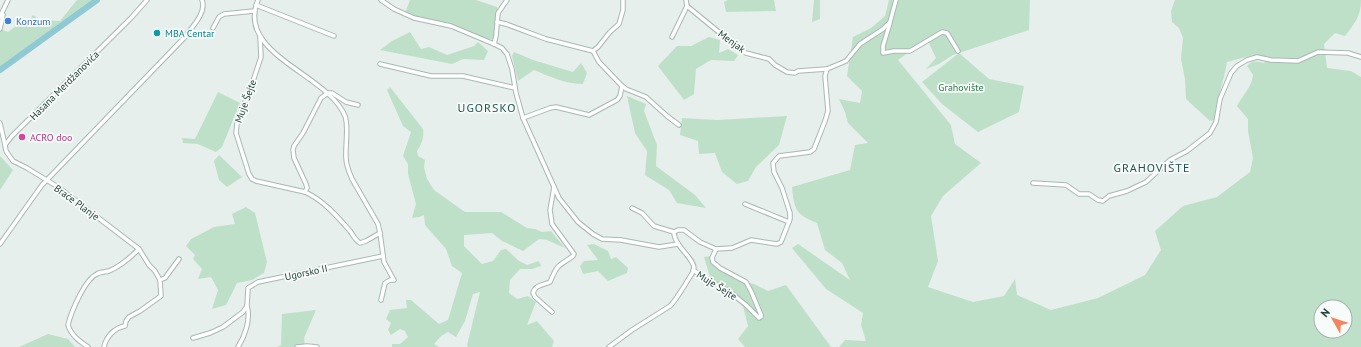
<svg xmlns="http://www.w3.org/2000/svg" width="1361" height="347" font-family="'PT Sans',sans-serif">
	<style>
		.green { fill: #bfe0c8; fill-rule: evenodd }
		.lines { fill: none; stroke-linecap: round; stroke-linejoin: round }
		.river { stroke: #8ec9d4; stroke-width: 6 }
		.street-casing { stroke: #a8b8b2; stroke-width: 5.5 }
		.street { stroke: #fff; stroke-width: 3.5 }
		.shop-dot { fill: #3f7fe0; stroke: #f7fbf9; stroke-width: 1.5 }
		.culture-dot { fill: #0f9aa8; stroke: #f7fbf9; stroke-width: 1.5 }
		.hotel-dot { fill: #d1479c; stroke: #f7fbf9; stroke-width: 1.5 }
		.labels { text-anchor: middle; stroke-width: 3.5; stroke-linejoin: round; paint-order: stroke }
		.shop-label { font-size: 10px; fill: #366cbe; stroke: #f7fbf9; text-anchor: start }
		.culture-label { font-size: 10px; fill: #0d838f; stroke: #f7fbf9; text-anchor: start }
		.street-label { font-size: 10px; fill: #24423a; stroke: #f7fbf9 }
		.park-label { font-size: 10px; fill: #2d7a4b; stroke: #f7fbf9 }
		.hotel-label { font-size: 10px; fill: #b23c85; stroke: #f7fbf9; text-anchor: start }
		.quarter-label { font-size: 12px; letter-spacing: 1px; fill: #1f5548; stroke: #f7fbf9 }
	</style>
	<rect width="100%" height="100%" fill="#e6efeb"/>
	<g class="green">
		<path d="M77,0H97L0,70V17L2,13L0,29L8,32L19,24L25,27L33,15L40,20L60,21Z"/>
		<path d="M410,0H476L497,7L498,12L495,37L493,39H486L454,25L415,17L405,13Z"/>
		<path d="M728,0H774L776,11L726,12L724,2Z"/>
		<path d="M814,0H820V19L812,22Z"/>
		<path d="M889,0H1030L1029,30L953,55L939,64L926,69L936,58L927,39L898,60L951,125L955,144L981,163L943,196L931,216L938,261L928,287L973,302L1004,296L1015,279L1017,295L1051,310L1098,298L1145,275L1161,250L1155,231L1183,206L1217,197L1250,172L1253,158L1248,131V119L1237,106C1242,96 1252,87 1253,75L1247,66C1252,60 1256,61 1264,63L1268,57L1254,55L1227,62C1224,82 1216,100 1214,120L1210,121L1186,99L1185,79L1181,59L1183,38L1179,28L1172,22L1171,11L1175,0H1361C1361,16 1355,23 1345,36L1335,33L1324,44L1327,68L1351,71L1361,77V347H839L845,340L866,341L861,325L863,313L826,289L792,248L798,244L850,280L842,263L825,250L817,223C796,215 794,209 792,187L850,170L855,145L868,143L848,123L845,112L839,99L860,103L862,91L847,76L853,37L871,28L885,16ZM1321,307H1345V331H1321Z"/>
		<path d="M410,32L421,49L429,47L447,55L474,46L478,42L488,51L484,60L463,59L452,64L380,50L392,41Z"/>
		<path d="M709,37L720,40L719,53L728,49L738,55L734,61L711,60L696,69L694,94L684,100L658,66L677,46H691Z"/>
		<path d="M514,52L533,60L573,72L581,63L587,73L583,84C566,84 551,77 534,70L518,81L512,56Z"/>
		<path d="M959,53L989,79L1024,86L1019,112L978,132L942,104L922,82Z"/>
		<path d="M390,87L423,129C424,138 422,143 417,151L418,156L425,160L424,167L427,179L434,190L465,212H501L527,228L535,229L542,232L551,231L565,248L547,240L539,239L523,251L502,241L492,233L464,235V246L482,264L493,261L501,250L506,249L519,261L527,265L539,261L541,266L532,269H520L510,280L509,293L517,299L528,296L536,302L527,325L537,321L554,341L552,347H468L467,345L480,292L473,294L465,321L456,337L448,332L441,336L434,344L439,347H392V344H400L408,337L405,331L400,329L391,335L388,330L391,323L386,319L390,310L407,308L406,300H411L439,324L448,320L462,273L452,266L446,249L425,225L424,215L419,217L412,218L416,204L408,174V164L403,156L411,132L403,126L387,90Z"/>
		<path d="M218,92L240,103L222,147L216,152L198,144L183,143L182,138L195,139Z"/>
		<path d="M627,96L646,104L644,111L657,145L656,166L695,195L706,208L677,203L669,190L645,175L647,151L635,133Z"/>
		<path d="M787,116L779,145L756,167L748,181L737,184L722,172L715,153L699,154L698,141L680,135L682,118L717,120Z"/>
		<path d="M219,155L242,177L227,187L219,180L214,161Z"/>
		<path d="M0,156L13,170L0,190Z"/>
		<path d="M246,207L255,213L267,262L264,273L252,280L237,283L226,305L212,309L218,290L211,277L198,279L202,269L193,259L195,255L186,246L191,239L214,227L235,224L232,214Z"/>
		<path d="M594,244L608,251L611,259L616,257L628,268L627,273L608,281L598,271L583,274L580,266L584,261L598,260L587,245Z"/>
		<path d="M711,256L712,264L738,281L754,284L768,291L786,285L831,347H745L738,339L748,326L741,298L710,277L704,257Z"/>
		<path d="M316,310L304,338L305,347H277L281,345L282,314Z"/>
		<path d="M48,334L68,339L75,347H19Z"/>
	</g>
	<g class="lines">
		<path class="river" d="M0,70L97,0"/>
		<g class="street-casing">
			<g id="street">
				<path d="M258,0C235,54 328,74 345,116C349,126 345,147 346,158C346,165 349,172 352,179L378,224L380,233L384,262L394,280H390L385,283L381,300"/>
				<path d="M381,0L394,9L405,14L414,18L451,26L494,44L502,48L507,54L512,69L516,93L523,118L559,198L578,222L593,234L602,239L621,240L659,247L678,244"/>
				<path d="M256,5L334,36"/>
				<path d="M687,6L737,47L746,53L769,59L775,65L787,72L795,73L798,71L827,69L846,61L860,44L883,29L890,22L896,0"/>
				<path d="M0,17L8,0"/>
				<path d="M497,22L506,24L546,39L593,51L598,47L610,32L619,24L623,10V0"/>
				<path d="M890,23L883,46V53L894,51H910L942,32L947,33L958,51"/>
				<path d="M213,28L219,17L224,14L254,11"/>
				<path d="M0,29L3,15"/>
				<path d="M260,37L261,57L254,78L251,92L245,102L237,123L236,133L249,174L252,179L256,181L305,192C323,200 337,216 350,231C353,235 355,240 360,243L366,241L380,233"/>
				<path d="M672,37L687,6L686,0"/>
				<path d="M494,44L496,36L498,13L507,0"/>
				<path d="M593,51L599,62L622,86L626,89L646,97L667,116L679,125"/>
				<path d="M380,64L431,76H463L515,88"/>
				<path d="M523,118L550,108L556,107L589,115L617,100L620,96L622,86"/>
				<path d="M0,123L5,145"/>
				<path d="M1033,183L1066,185L1079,194H1089L1098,200L1103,201L1109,196L1127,191L1146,182L1170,160L1187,151L1210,133L1216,122L1220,99L1231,73L1237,66L1247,60L1257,57L1271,60L1298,61L1318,52L1348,53L1361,57"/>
				<path d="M305,192L307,188L306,184L294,158L293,150L294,146L303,133L321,98L328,93H332L346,102L358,105"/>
				<path d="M745,204L789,222"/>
				<path d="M632,208L642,213L654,226L674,232"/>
				<path d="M0,244L42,185L184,38C191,28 207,13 202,0"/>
				<path d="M693,270L708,280L730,292L746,305L759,318L761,317V315L751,291L746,282L720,268L713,262L712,258L716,249"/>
				<path d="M160,280L165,278L179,259"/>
				<path d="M552,312L535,297L533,293C535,285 543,285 550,282C558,263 558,267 573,256L574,254L552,224L550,210L554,187"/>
				<path d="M193,338L210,333L223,327L243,312L247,306L248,288L258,282L383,256"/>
				<path d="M88,347C79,341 71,335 68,325C71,312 85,279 97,274C100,272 105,272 109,271C121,266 130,258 139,249"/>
				<path d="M104,347C106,337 114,328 125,326L126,321L129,317L140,311L161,296L160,280L155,271L149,265L139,249L58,187L27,168L13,161L6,151L5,145L12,136L131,18L147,0"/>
				<path d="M238,347C245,336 251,319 247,306"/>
				<path d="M297,347L307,346L317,347"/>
				<path d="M609,347L632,330L670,306C676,300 680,292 685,285C687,280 694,273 694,268C694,258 674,246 674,232L678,230H684L700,242L716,249L732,248L751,240L777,244L781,242L790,219V213L782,188L774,172L773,163L779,156L810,152L814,149L825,121L828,111L825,76L827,69"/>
			</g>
		</g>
		<use href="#street" class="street"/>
	</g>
	<circle class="shop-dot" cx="8" cy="21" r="4"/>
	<circle class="culture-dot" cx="157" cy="33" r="4"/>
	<circle class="hotel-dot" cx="22" cy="137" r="4"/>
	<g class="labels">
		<g class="shop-label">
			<text x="16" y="25">Konzum</text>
		</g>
		<g class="culture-label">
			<text x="165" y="37">MBA Centar</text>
		</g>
		<g class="street-label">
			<text transform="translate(732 41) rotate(36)" y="4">Menjak</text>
			<text transform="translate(64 85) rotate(-45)" y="4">Hasana Merdžanovića</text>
			<text transform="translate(245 101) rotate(-70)" y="4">Muje Šejte</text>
			<text transform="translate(77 202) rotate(36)" y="4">Braće Planje</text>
			<text transform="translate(306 272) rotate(-12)" y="4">Ugorsko II</text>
			<text transform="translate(717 285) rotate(32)" y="4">Muje Šejte</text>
		</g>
		<g class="park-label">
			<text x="961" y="91">Grahovište</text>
		</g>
		<g class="hotel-label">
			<text x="30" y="141">ACRO doo</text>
		</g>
		<g class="quarter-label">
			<text x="487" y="112">UGORSKO</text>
			<text x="1152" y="172">GRAHOVIŠTE</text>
		</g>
	</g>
	<g transform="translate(1333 319) rotate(309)"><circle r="19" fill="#f7fbf9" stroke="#a3b1ad"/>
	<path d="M0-3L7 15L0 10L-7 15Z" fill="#f4845f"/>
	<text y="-6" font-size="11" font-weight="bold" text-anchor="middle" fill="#24423a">N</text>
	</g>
</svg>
